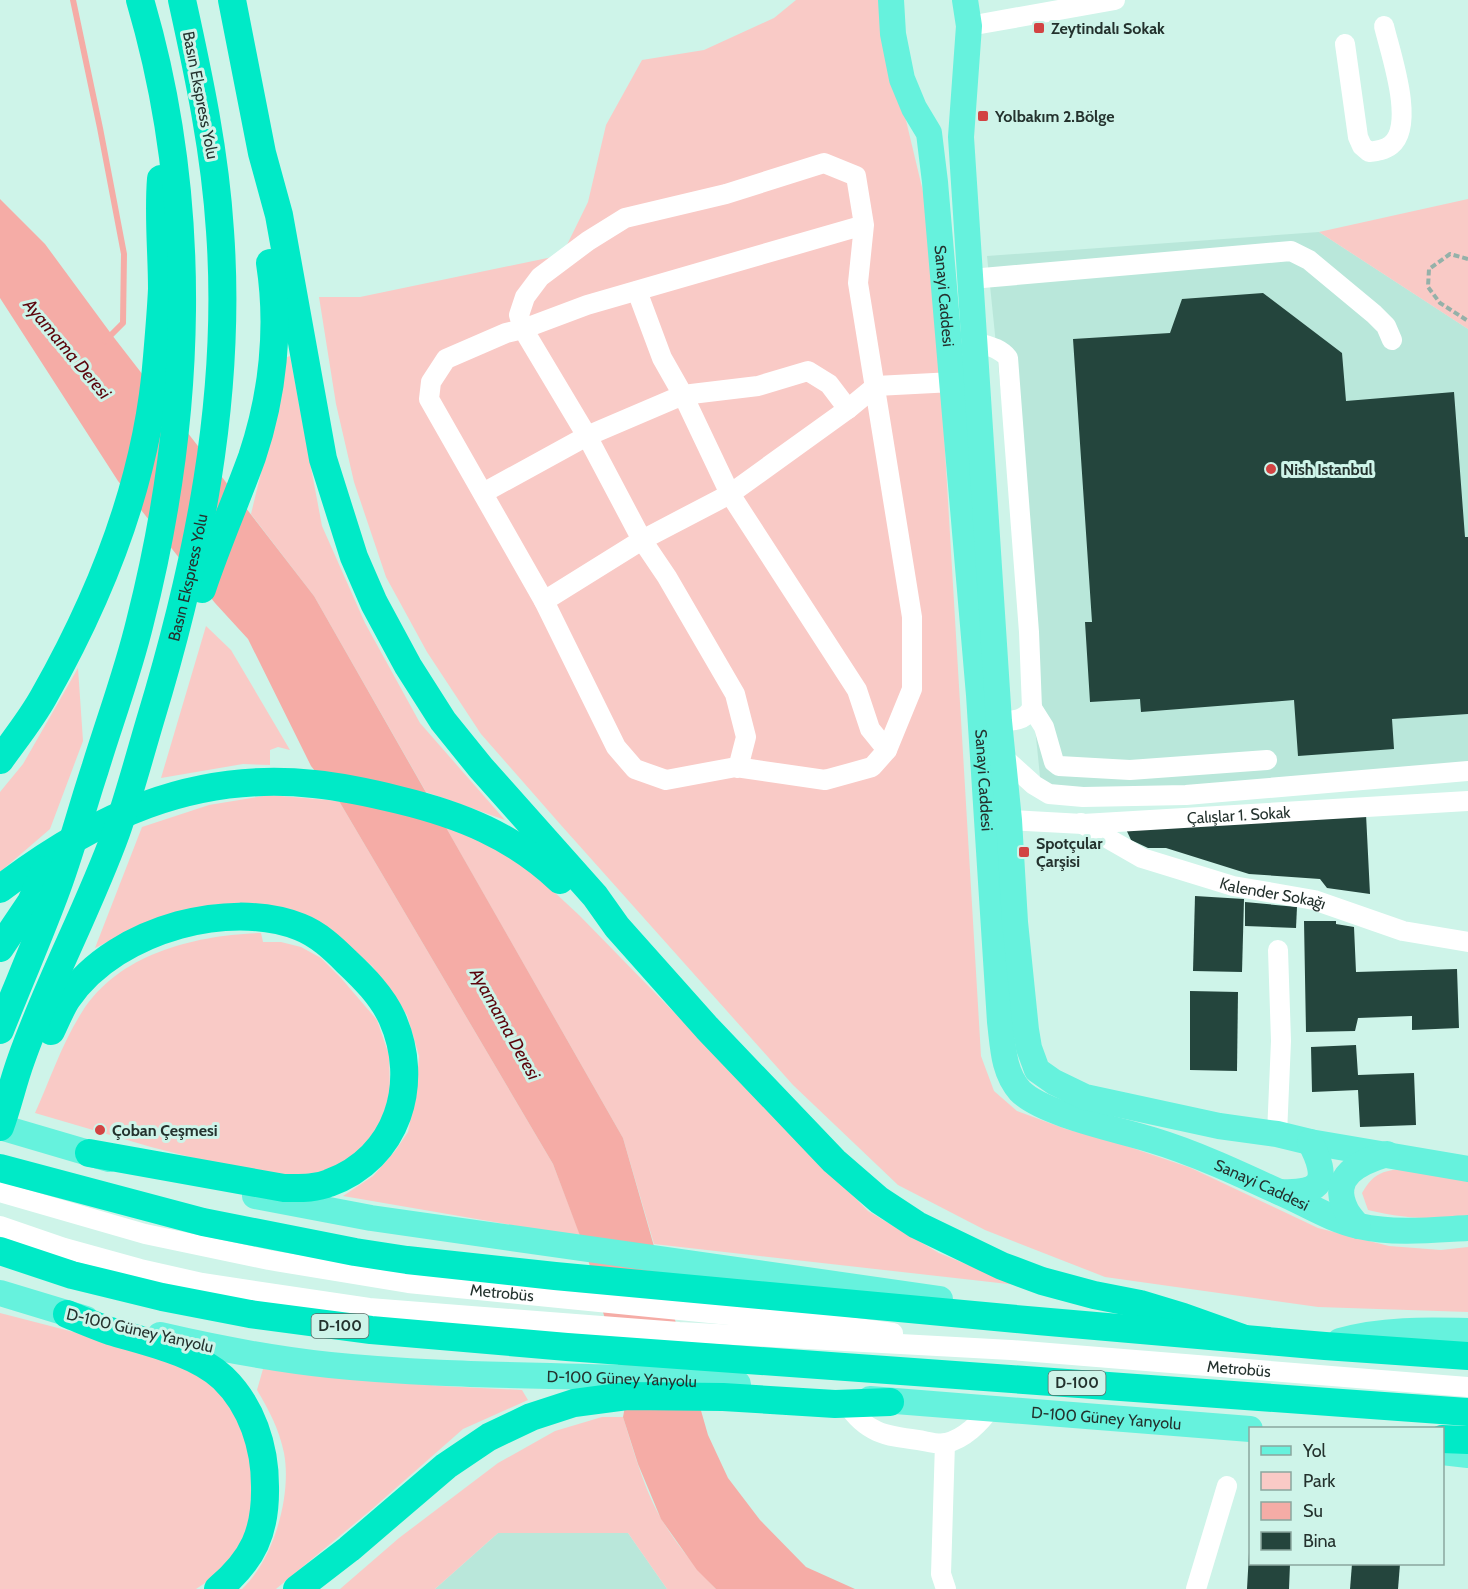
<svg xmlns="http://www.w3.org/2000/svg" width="1468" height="1589" font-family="Cabin,sans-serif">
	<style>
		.built { fill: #b9e7da }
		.green { fill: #f9cac6 }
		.water { fill: #f5aca6 }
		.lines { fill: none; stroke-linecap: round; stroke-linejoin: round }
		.stream { stroke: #f5aca6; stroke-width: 6 }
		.building { fill: #24453d }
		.path { stroke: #94b1a9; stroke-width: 4; stroke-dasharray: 6 3; stroke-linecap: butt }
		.minor { stroke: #fff; stroke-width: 20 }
		.major { stroke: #66f2dd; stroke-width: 26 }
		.highway { stroke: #00eac7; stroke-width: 28 }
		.poi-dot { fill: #d24343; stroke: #cef4e9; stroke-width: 2 }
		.labels { text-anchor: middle; stroke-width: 6; stroke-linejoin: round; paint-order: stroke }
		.shield { fill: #cef4e9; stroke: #576c66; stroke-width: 1.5 }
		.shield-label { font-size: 15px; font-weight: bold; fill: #24322e }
		.poi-label { font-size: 16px; font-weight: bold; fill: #24322e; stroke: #cef4e9; text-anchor: start }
		.street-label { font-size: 16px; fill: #24322e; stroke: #cef4e9 }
		.water-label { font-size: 18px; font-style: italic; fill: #5b050c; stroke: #cef4e9 }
	</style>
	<rect width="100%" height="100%" fill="#cef4e9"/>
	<g class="built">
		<path d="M1319,232L1468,329V767L1042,796L987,256Z"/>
		<path d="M498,1533H628L667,1589H435Z"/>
	</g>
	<g class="green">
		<path d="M796,0H884L889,49L925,200L942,400L981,1056L994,1091L1017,1111L1066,1129L1115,1142L1191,1168L1318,1228L1389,1246L1441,1250L1468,1247V1312L1318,1307L1105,1277L985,1230L898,1185L793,1085L560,824L481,734L427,652L386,577L354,482L336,404L319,297H360L562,255L588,202L606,125L642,60L704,50L774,18Z"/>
		<path d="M1468,199V329L1319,232Z"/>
		<path d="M290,356L322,526L365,623L420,723L505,820L426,792L314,596L251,514L273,423L285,358Z"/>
		<path d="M206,626L231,650L290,750L278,747L270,750V765L243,764L161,778Z"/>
		<path d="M78,668L83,741L50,829L0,872V792L23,764Z"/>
		<path d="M269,795L339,801L553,1164L581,1237L343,1196L373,1176L395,1151L408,1132L416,1092L419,1056L407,1015L372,966L329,931L282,907L217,904L150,921L95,948L142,827L209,805Z"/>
		<path d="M445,826L480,839L524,864L579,915L868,1211L939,1253L1017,1285L654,1244L623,1138Z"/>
		<path d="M261,933L263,942H281L301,947L321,958L341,978L377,1020L389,1055L390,1092L375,1142L324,1177L261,1175L151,1147L35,1113C50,1080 62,1043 82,1012C119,953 196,935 261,933Z"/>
		<path d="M1408,1168L1468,1179V1217C1432,1219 1403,1219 1368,1210L1362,1193C1375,1171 1384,1171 1408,1168Z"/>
		<path d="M0,1313L155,1353L204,1377L226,1401L245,1432L253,1463L249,1530L236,1552L217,1575L196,1589H0Z"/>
		<path d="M263,1369L441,1386L522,1390L528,1400L463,1429L371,1510L276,1589H242C274,1559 292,1495 284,1453C279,1429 269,1410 257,1390Z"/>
		<path d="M602,1417H623C633,1449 645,1492 662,1520C677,1545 696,1568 716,1589H667L628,1533H498L435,1589H340L399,1538L498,1463L555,1431Z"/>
	</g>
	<path class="water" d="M0,199L45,244L112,335L314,596L623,1138L708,1435L728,1478L760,1520L806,1567L855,1589H716L697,1570L661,1519L638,1464L623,1417L627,1396L585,1249L553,1164L339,801L311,766L248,639L215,603L118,481L0,298Z"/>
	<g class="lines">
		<path class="stream" d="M73,0L100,128L124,254L123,323L105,341"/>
	</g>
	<g class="building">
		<path d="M1263,293L1342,353L1346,401L1454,392L1465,537H1468V714L1392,719L1394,749L1298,756L1294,700L1141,712L1140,699L1090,702L1085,622H1092L1073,339L1170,333L1182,299Z"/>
		<path d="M1366,814L1370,894L1327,888L1320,879L1249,874L1166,848H1148L1131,840L1125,827Z"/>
		<path d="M1195,896L1244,899L1242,972L1193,971Z"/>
		<path d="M1245,902L1297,907L1296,928L1245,926Z"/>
		<path d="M1304,921H1336V924L1354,927L1356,972L1457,969L1459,1028L1412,1030V1016L1358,1018L1355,1031L1306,1032Z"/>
		<path d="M1190,991L1238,992L1237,1071L1190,1070Z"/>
		<path d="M1356,1045L1358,1075L1414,1073L1416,1125L1360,1127L1358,1090L1312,1092L1311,1047Z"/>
		<path d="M1249,1553H1250V1564H1290L1289,1589H1247Z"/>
		<path d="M1352,1564H1400L1398,1589H1350Z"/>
	</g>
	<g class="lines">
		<path class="path" d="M1468,259L1450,254L1429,269L1428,287L1440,303L1468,321"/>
		<g class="minor">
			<path d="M969,26L1115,0"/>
			<path d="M1345,44L1358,137L1362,146L1369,152C1377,151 1385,150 1391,145C1416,125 1390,52 1384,26"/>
			<path d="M971,279L1291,251L1309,260L1374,314L1386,326L1392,340"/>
			<path d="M637,291L662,358L683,395L758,386L808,371L829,384L848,409"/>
			<path d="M975,342C987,346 999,347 1008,358L1029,632L1032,708C1025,721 1013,721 999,721"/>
			<path d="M483,493L587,436L683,395L730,494L857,690L870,729L887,750"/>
			<path d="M544,601L642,540L730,494L848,409L876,386L953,382"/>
			<path d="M1032,708L1044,727L1054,762L1059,766L1130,770L1267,760"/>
			<path d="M1003,757L1034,785L1049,794L1083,797L1186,795L1468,771"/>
			<path d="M738,768L746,737L735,694L667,577L642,540L587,436L523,329L519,315L525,297L540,277L588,241L625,218L726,194L824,163L856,176L864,225L858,283L912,617V689L887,750L872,767L825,780L736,767L666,780L635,769L616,747L544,601L429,399L431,382L446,359L506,333L523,329L587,305L864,225"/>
			<path id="s1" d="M1009,820L1083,824L1468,801"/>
			<path id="s2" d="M1081,823L1142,858L1233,886L1314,900L1403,931L1468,942"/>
			<path d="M1277,1134L1281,1041L1278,950"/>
			<path id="s3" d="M0,1192L145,1234L269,1260L408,1283L841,1326L893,1333"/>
			<path id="s4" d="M0,1226L64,1248L140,1269L202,1283L369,1308L679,1332L1011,1350L1468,1387"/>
			<path d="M846,1403C866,1433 885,1436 918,1440C926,1441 938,1445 946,1443C964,1439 980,1423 990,1409"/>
			<path d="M945,1443L941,1574L946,1589"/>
			<path d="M1196,1589L1227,1486"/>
		</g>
		<g class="major">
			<path id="s5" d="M891,0L893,34L902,79L914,108L929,133L935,182L979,695L1000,1022C1003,1046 1003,1072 1020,1091C1042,1114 1120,1130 1152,1140C1195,1153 1238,1173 1279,1192C1305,1203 1331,1220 1359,1226C1394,1234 1432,1230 1468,1228"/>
			<path d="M965,0L969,26L961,137L999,721L1009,820L1015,922L1026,1030L1029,1048L1037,1070L1054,1082L1085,1097L1219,1126L1277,1134L1310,1142L1468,1169"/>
			<path d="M0,1127L109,1159"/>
			<path d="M1280,1192C1323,1194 1330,1180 1310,1142"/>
			<path d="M255,1196L371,1218L940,1299"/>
			<path d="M1358,1226C1354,1221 1349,1216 1346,1210C1329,1176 1360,1162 1387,1154"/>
			<path d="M0,1293L86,1319"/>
			<path id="s6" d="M160,1335C216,1348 273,1359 330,1365C465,1379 602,1373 738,1384"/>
			<path d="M1340,1341C1381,1329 1426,1330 1468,1331"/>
			<path id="s7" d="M870,1399L1250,1429"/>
			<path d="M1442,1452L1468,1455"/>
		</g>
		<g class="highway">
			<path d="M232,0L262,153L279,215L323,459L354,557L374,603L408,666L443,721L481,768L595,896L617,927L707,1028L834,1161L879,1200L917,1225L1002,1266L1042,1281L1094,1295L1140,1304L1183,1317L1242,1338"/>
			<path d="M202,589C217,544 236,501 252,457C273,395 280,327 270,263"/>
			<path d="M0,760C15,739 32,718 44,696C103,592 148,477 157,357C159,334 161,311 162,289C162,252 158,216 161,179"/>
			<path d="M0,889C94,817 193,771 314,784C343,787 371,793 399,800C461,815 513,836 560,880"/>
			<path d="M0,948L31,902L45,870"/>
			<path d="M0,1030C18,985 37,941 54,896C70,855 81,811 95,769C110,720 128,672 140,622C192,418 200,203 140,0"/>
			<path d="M51,1031C56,1021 61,1008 67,999C93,961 136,937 179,925C217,915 262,912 300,927C318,934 333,948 347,962C364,978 382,996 392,1018C421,1083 398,1158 329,1183C315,1189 299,1188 284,1188L89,1153"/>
			<path id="s8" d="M0,1127C8,1105 13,1082 21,1060C48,983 88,910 116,833C129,796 139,758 150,721C198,563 232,397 220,231C215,152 199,77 182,0"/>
			<path d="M0,1168L203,1222L355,1252L407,1260L555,1276L1038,1321L1325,1346L1468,1356"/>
			<path d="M0,1251L72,1275L162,1297L250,1314L371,1330L567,1347L1468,1412"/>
			<path d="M67,1314C82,1320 96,1326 110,1331C146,1342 195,1352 223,1378C252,1406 265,1447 265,1486C266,1532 253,1560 218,1589"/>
			<path d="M1442,1439L1468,1440"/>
			<path d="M297,1589L349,1549L446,1466L489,1437L531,1417L574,1403L627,1396L723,1397L835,1404L890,1402"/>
		</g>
	</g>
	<g class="poi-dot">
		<rect x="1033" y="22" width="12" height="12" rx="3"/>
		<rect x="977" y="110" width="12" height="12" rx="3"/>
		<circle cx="1271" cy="469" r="6"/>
		<rect x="1018" y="846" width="12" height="12" rx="3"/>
		<circle cx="100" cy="1130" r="6"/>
	</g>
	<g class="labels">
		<g class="shield">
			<rect x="311.5" y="1314" width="57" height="24" rx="4.5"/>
			<rect x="1048.5" y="1371" width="57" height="24" rx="4.5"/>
		</g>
		<g class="shield-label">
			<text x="340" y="1331">D-100</text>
			<text x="1077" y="1388">D-100</text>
		</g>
		<g class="poi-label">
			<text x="1051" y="34">Zeytindalı Sokak</text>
			<text x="995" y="122">Yolbakım 2.Bölge</text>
			<text x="1283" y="475">Nish Istanbul</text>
			<text x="1036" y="849">Spotçular<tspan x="1036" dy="18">Çarşisi</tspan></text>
			<text x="112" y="1136">Çoban Çeşmesi</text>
		</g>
		<g class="street-label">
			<text transform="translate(201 95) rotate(79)" y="6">Basın Ekspress Yolu</text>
			<text dy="6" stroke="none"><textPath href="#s5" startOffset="304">Sanayi Caddesi</textPath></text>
			<text dy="6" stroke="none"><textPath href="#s8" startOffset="582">Basın Ekspress Yolu</textPath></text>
			<text dy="6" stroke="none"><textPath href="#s5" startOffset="790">Sanayi Caddesi</textPath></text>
			<text dy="6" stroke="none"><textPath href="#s1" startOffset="230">Çalışlar 1. Sokak</textPath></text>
			<text dy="6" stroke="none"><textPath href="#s2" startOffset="206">Kalender Sokağı</textPath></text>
			<text dy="6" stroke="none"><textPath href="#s5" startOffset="1366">Sanayi Caddesi</textPath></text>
			<text dy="6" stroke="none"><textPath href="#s3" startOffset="513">Metrobüs</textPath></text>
			<text transform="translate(140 1330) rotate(13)" y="6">D-100 Güney Yanyolu</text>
			<text dy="6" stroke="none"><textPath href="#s4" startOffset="1251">Metrobüs</textPath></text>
			<text dy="6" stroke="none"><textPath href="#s6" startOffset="465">D-100 Güney Yanyolu</textPath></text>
			<text dy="6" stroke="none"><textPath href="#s7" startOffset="237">D-100 Güney Yanyolu</textPath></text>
		</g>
		<g class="water-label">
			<text transform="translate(67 349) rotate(50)" y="6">Ayamama Deresi</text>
			<text transform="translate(505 1024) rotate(61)" y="6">Ayamama Deresi</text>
		</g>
	</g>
	<rect x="1249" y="1427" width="195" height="138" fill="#cef4e9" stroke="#8aa69e" stroke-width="1.5"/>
	<rect x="1261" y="1446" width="30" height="9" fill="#66f2dd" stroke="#8aa69e" stroke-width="1.5"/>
	<text x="1303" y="1457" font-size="18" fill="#24322e">Yol</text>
	<rect x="1261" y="1472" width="30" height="18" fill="#f9cac6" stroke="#8aa69e" stroke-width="1.5"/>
	<text x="1303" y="1487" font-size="18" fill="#24322e">Park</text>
	<rect x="1261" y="1502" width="30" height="18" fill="#f5aca6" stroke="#8aa69e" stroke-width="1.5"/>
	<text x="1303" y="1517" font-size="18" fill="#24322e">Su</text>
	<rect x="1261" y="1532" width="30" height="18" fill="#24453d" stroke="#8aa69e" stroke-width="1.5"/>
	<text x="1303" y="1547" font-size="18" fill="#24322e">Bina</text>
</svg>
